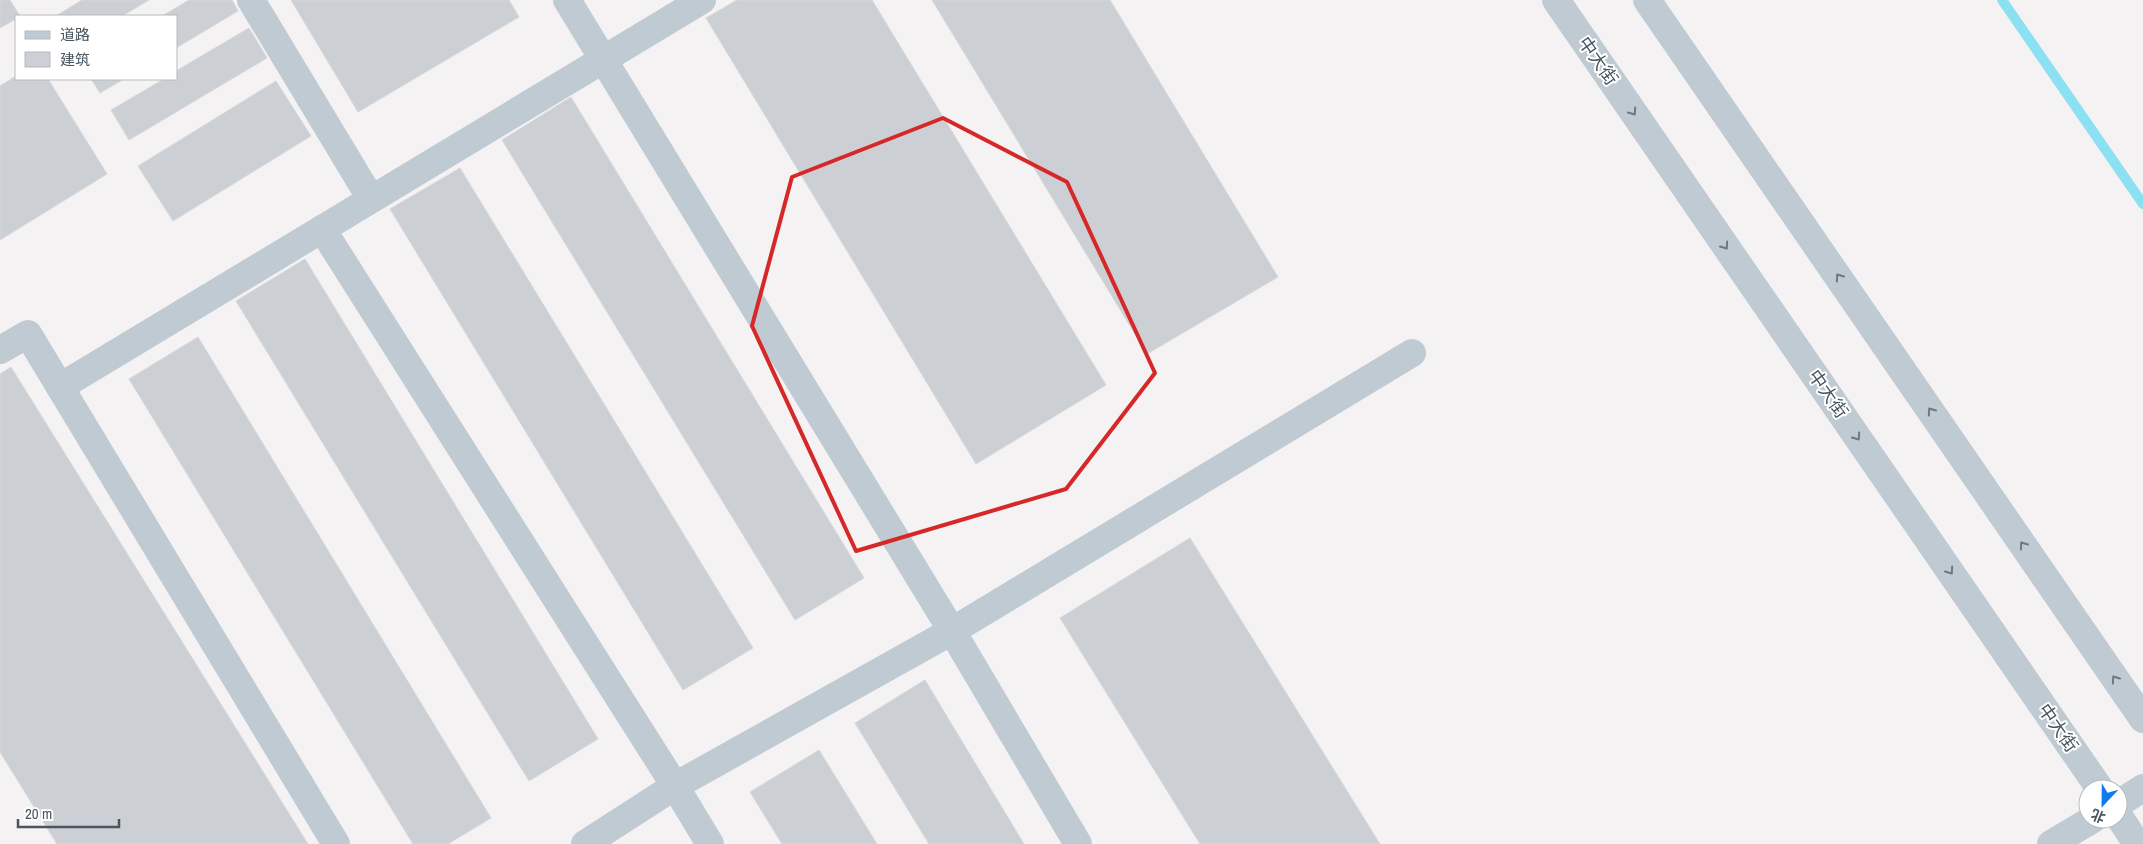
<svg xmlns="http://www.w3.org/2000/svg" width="2143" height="844" font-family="'Archivo Narrow','Noto Sans SC',sans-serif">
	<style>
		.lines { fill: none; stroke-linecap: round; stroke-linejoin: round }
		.stream { stroke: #8be0f1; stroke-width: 10 }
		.building { fill: #cccfd4; stroke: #d6d8dd }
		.minor { stroke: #bfcad2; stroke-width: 28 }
		.oneway { stroke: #6c7983 }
		.marked { fill: none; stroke: #d62828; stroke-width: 4; stroke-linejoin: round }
		.labels { text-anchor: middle; stroke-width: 4; stroke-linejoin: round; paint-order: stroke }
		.street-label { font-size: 18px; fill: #485661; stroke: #fff }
	</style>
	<rect width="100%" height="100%" fill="#f4f2f2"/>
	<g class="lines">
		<path class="stream" d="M2002,0L2143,204"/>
	</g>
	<g class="building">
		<path d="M0,0H10L20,16H16V19L0,28Z"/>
		<path d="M82,0H149L122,16H56Z"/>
		<path d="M189,0H232L238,11L176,48V16H162Z"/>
		<path d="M291,0H509L519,17L358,112Z"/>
		<path d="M737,0H872L1106,385L976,464L706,18Z"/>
		<path d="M932,0H1110L1278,277L1147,354Z"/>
		<path d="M249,28L267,58L129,140L111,110L164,79H176V71Z"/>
		<path d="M16,76V79H48L107,174L0,240V86Z"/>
		<path d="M91,79H124L100,93Z"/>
		<path d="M276,81L311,136L173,221L138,166Z"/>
		<path d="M571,97L864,578L795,620L502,140Z"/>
		<path d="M460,168L753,648L683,690L390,209Z"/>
		<path d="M305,259L598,739L529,781L236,301Z"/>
		<path d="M198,337L491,818L448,844H413L129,379Z"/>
		<path d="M11,367L308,844H57L0,752V374Z"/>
		<path d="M1190,538L1380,844H1200L1060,618Z"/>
		<path d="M925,680L1024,844H929L855,723Z"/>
		<path d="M819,750L877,844H782L750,792Z"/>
	</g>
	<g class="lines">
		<g class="minor">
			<path d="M251,0L371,199"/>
			<path d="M567,0L952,631L1078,844"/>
			<path d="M1556,0L2100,789"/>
			<path d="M1647,0L2143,719"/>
			<path d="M322,229L675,786L710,844"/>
			<path d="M0,350L28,334L336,844"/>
			<path d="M60,387L702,0"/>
			<path d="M2118,804L2143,788"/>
			<path d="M2118,815L2137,844"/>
			<path d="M585,844L675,786L952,631L1412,353"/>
			<path d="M2051,844L2093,819"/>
		</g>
	</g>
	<defs><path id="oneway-chevron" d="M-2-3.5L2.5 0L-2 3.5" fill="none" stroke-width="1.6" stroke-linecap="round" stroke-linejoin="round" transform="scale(1.25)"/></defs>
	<g class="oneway">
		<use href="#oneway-chevron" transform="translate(1633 112) rotate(55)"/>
		<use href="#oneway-chevron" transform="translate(1725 246) rotate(55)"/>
		<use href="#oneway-chevron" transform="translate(1839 277) rotate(-125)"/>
		<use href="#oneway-chevron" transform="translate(1931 411) rotate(-125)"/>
		<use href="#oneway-chevron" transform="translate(1857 437) rotate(55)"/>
		<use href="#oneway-chevron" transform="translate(2023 545) rotate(-125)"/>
		<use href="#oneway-chevron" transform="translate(1950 571) rotate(55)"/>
		<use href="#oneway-chevron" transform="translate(2115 679) rotate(-125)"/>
	</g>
	<path class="marked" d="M943,118L1067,182L1155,373L1066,489L856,551L752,326L792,177Z"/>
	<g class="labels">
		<g class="street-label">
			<text transform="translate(1598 61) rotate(55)" y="6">中大街</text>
			<text transform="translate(1828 394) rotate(55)" y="6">中大街</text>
			<text transform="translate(2058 728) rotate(55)" y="6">中大街</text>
		</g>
	</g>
	<rect x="15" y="15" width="162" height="65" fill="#ffffff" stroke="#b6bbc0"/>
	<rect x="25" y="31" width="25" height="8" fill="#bfcad2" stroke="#b6bbc0"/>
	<text x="60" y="40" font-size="15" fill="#485661">道路</text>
	<rect x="25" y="52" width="25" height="15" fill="#cccfd4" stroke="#b6bbc0"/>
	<text x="60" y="65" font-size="15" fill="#485661">建筑</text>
	<g transform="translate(2103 804) rotate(202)"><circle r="24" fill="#ffffff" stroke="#b6bbc0"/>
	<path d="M0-4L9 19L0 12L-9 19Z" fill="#117aef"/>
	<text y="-8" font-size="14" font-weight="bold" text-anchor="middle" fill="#485661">北</text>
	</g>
	<path d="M18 819v8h101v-8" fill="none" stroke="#485661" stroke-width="2.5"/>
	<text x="25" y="819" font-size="15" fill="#485661" stroke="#ffffff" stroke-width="4" paint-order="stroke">20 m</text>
</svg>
